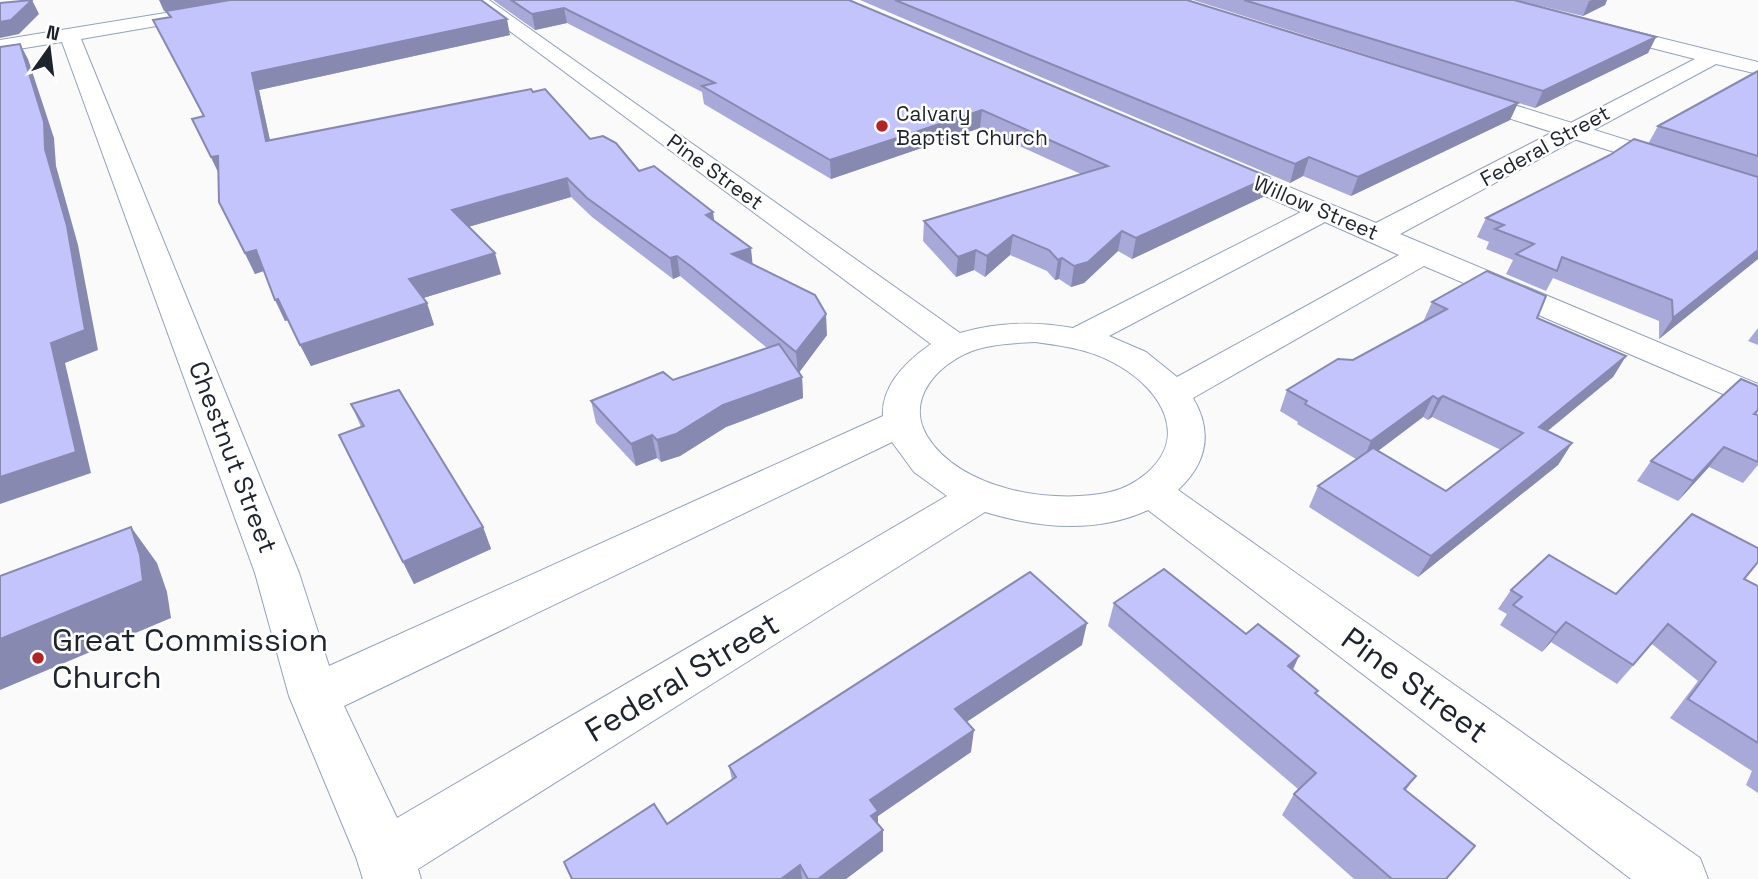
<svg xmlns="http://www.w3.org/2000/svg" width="1758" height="879" font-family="'Space Grotesk',sans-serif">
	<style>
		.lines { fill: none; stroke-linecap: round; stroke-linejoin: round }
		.minor-casing { stroke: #93a2b9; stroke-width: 2 }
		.tertiary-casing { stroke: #93a2b9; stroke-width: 2 }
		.minor { fill: #fff; fill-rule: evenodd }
		.tertiary { fill: #fff; fill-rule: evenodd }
		.wall { fill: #a8a9d9; fill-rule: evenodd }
		.shaded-wall { fill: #8889b0 }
		.building { fill: #c3c4fc; stroke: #8889b0; stroke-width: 2 }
		.poi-dot { fill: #b32324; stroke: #fff; stroke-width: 2.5 }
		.labels { text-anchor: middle; stroke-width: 5; stroke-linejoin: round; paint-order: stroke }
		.far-poi-label { font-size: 21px; fill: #1e242d; stroke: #fff; text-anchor: start }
		.far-street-label { font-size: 21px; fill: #1e242d; stroke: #fff }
		.street-label { font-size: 26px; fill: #1e242d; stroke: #fff }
		.near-poi-label { font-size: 32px; fill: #1e242d; stroke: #fff; text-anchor: start }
		.near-street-label { font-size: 32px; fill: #1e242d; stroke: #fff }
	</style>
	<rect width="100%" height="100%" fill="#fafafa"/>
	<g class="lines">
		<g class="minor-casing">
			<path id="minor" d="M245,0H288L279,5L81,39L299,573L329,666L883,416C881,385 908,360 931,344L468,0H489L960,333C998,322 1034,321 1073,328L1301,212L1211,172L1207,167L1211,162L1220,159L1229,162L1376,223L1695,59L1597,34L1594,30L1597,26L1604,24L1758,62V74L1716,64L1400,234L1758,384V409L1424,266L1193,398C1213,432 1207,463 1178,490L1700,858L1708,879H1631L1148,510C1096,534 1038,528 985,512L418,869L421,879H363L356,857L289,696L255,573L62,42L0,52V40ZM1325,222L1399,255L1177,377L1146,352L1109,336ZM1035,342C1065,346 1094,350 1121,367C1161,391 1189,436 1147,473C1136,482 1124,489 1110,492C1053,505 960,490 927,436C905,399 938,364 972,351C992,344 1014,343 1035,342ZM892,442L914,472L947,496L397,818L344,706Z"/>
		</g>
		<g class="tertiary-casing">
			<path id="tertiary" d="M1463,89L1758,181V198L1455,101L1452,96L1455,91Z"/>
		</g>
		<use href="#minor" class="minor"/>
		<use href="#tertiary" class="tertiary"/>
	</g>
	<g class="wall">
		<path d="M493,0H849L1263,197L1132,259L1118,251L1084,283L1071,287L1059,279L1055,280L1047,271L1010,255L985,277L974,270L956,277L923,241L924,221L1081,174L980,128L831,179L704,104L702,92L567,23L535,30Z"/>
		<path d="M860,0H1187L1518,103L1510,120L1351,196L1303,176L1290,183Z"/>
		<path d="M1193,0H1514L1656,37L1648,53L1535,108Z"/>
		<path d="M1516,0H1607L1605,5L1583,16Z"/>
		<path d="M166,11L510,35L259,90L270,140L590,139L714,221L752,264L827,335L799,372L802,377L803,398L726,427L680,456L661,462L657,458L636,466L596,423L591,401L673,380L767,348L680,276L673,279L592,217L571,197L468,227L501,274L423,298L427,303L434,325L311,366L288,320L285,321L264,271L255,274L219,202L218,172L192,119L203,116L153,20L170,18Z"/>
		<path d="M1758,71V259L1659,339V321L1553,278L1546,291L1506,274L1513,260L1486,249L1489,242L1477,237L1486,218L1648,144L1658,126Z"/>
		<path d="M1432,302L1537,318L1626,356L1613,377L1547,431L1572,443L1558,465L1418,577L1309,507L1318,486L1356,459L1297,424L1298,422L1280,411L1287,390L1353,360L1423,322ZM1423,417L1428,420L1432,417L1501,450L1446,491L1378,451Z"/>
		<path d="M1758,328V345L1748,341Z"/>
		<path d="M1758,386V412L1756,414L1758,415V465L1743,483L1709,467L1678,501L1637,481L1651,461Z"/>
		<path d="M351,404L483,527L491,549L414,584L339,435L361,427Z"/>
		<path d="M1744,579L1758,586V793L1746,785L1752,771L1670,718L1698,681L1652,644L1617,684L1551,642L1542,652L1500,625L1507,614L1498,609L1511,590L1616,594Z"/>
		<path d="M1114,603L1246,634L1299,656L1293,670L1316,694L1416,776L1406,790L1447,879H1354L1282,815L1294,794L1298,789L1108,626Z"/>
		<path d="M1082,645L966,722L971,752L878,816V824L883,851L846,879H572L667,824L732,780L729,766Z"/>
	</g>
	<g class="shaded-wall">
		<path d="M32,0L39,14L19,34L0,38V22Z"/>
		<path d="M159,0H229L164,11Z"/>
		<path d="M1592,0H1607L1605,5L1583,16L1589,1Z"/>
		<path d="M564,8L567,23L535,30L532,14Z"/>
		<path d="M507,19L510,35L259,90L274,159L266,141L252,73Z"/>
		<path d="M1656,37L1648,53L1535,108L1543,91Z"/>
		<path d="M20,44L28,59L54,138L56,166L78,245L98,350L65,363L91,473L0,504V477L51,343L45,149Z"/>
		<path d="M1518,103L1510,120L1351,196L1358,177Z"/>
		<path d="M982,110L980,128L831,179L830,160Z"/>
		<path d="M218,156L220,176L211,157Z"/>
		<path d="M1309,157L1303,176L1290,183L1295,164Z"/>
		<path d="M1269,177L1263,197L1132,259L1136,238Z"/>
		<path d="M567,178L571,197L458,230L452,210Z"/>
		<path d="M713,212L716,232L706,215Z"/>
		<path d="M1122,231L1118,251L1084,283L1071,287L1074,266Z"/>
		<path d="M1013,235L1010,255L985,277L987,256Z"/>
		<path d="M751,248L753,268L732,254Z"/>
		<path d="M256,250L266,270L255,274L245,253Z"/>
		<path d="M976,250L974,270L956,277L958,257Z"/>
		<path d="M1758,250V259L1659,339L1673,318Z"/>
		<path d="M495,253L501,274L417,300L409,279Z"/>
		<path d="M677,256L680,276L673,279L670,258Z"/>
		<path d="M1062,258L1059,279L1055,280L1058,260Z"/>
		<path d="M278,299L288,320L285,321L275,300Z"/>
		<path d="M427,303L434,325L311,366L300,345Z"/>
		<path d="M826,314L827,335L798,374L796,352Z"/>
		<path d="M1626,356L1613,377L1527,448L1539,427Z"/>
		<path d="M802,377L803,398L726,427L680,456L661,462L657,440L723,405Z"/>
		<path d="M1433,396L1423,417L1362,463L1371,441Z"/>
		<path d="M1443,396L1432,417L1428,420L1438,399Z"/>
		<path d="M652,435L657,458L636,466L631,444Z"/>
		<path d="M1572,443L1558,465L1418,577L1431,556Z"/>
		<path d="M1724,447L1709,467L1678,501L1693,481Z"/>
		<path d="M131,527L157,563L167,592L171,618L0,690V639Z"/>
		<path d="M483,527L491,549L414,584L403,562Z"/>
		<path d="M1566,622L1551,642L1542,652L1556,633Z"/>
		<path d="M1087,623L1082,645L953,731L955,709Z"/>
		<path d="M1299,656L1288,679V666Z"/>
		<path d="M974,730L971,752L878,816V832L871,821L870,800Z"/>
		<path d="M883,830V851L846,879H818Z"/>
		<path d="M800,865L802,879H781Z"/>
	</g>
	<g class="building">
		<path d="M32,0L11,20L0,22V3Z"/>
		<path d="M230,0H481L507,19L252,73L266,141L531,89L533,92L545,89L590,139L603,136L616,143L639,171L654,166L713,212L706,215L751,248L732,254L815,295L826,314L796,352L693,268L677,256L670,258L587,198L567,178L452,210L495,253L409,279L427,303L300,345L278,299L275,300L256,250L245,253L219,202L218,156L211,157L192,119L204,116L153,20L171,17L166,11Z"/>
		<path d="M511,0H849L1269,177L1136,238L1122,231L1088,262L1074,266L1062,258L1058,260L1049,250L1013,235L987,256L976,250L958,257L924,221L1108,166L982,110L830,160L702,86L715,83L564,8L532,14Z"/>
		<path d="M895,0H1187L1518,103L1358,177L1309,157L1295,164Z"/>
		<path d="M1244,0H1514L1656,37L1543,91Z"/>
		<path d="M20,44L44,122L45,149L67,226L85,330L51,343L76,452L0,477V47Z"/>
		<path d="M1758,71V156L1658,126Z"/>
		<path d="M1634,139L1758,177V250L1673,318L1672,300L1562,257L1557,271L1516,254L1534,244L1495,229L1504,225L1486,218L1610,155Z"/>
		<path d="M1487,271L1546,296L1537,318L1626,356L1539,427L1572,443L1431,556L1318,486L1373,448L1446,491L1523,433L1443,396L1438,399L1433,396L1371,441L1305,404L1307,401L1287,390L1338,359L1353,360L1447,309L1432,302Z"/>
		<path d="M779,344L802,377L723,405L676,434L657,440L652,435L631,444L591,401L663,372L673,380Z"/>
		<path d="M1741,379L1758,386V410L1754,414L1758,415V462L1724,447L1693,481L1651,461Z"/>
		<path d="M399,390L483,527L403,562L339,435L364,426L351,404Z"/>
		<path d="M1692,514L1758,548V562L1744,579L1758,586V743L1688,699L1716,662L1668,624L1633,665L1566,622L1556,633L1513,605L1522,597L1511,590L1549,555L1616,594Z"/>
		<path d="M131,527L140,555L143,581L0,639V576Z"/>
		<path d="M1164,569L1246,634L1258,624L1299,656L1288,666L1318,691L1315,693L1416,776L1404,789L1475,846L1446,879H1392L1294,794L1316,773L1114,603Z"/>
		<path d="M1030,572L1087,623L955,709L974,730L870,800L878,811L871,816L883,830L818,879H808L800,865L781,879H572L564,862L654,804L667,824L736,777L729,766Z"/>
	</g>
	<g class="poi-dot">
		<circle cx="882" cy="126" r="7"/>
		<circle cx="38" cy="658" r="7"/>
	</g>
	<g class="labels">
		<g class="far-poi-label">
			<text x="896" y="121">Calvary<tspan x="896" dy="24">Baptist Church</tspan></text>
		</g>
		<g class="far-street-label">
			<text transform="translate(1545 146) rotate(-29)" y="7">Federal Street</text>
			<text transform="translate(715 172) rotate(36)" y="7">Pine Street</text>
			<text transform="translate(1316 208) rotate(23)" y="7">Willow Street</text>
		</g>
		<g class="street-label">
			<text transform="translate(233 457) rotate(69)" y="9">Chestnut Street</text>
		</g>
		<g class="near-poi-label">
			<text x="52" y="651">Great Commission<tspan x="52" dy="37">Church</tspan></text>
		</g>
		<g class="near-street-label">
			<text transform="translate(682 677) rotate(-31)" y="11">Federal Street</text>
			<text transform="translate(1415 685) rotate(36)" y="11">Pine Street</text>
		</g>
	</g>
	<g transform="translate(49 49) rotate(14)" stroke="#ffffff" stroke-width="5" paint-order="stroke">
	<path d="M0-5L12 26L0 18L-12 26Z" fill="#1e242d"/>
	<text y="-10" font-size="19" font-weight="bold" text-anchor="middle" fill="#1e242d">N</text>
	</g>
</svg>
